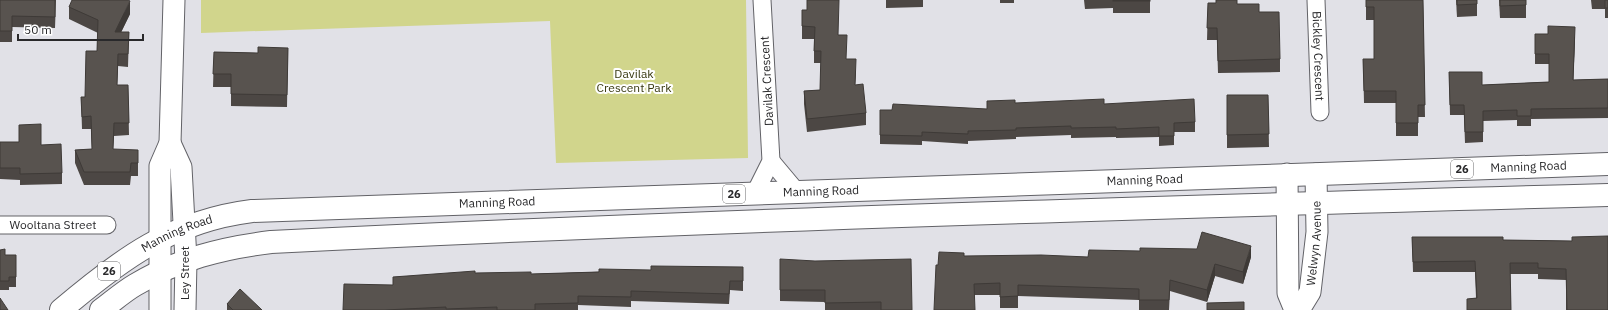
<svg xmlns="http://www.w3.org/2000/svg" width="1608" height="310" font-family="'IBM Plex Sans',sans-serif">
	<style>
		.green { fill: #d1d58c }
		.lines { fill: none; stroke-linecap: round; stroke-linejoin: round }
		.minor-casing { stroke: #626267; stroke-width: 19 }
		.tertiary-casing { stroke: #626267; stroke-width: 23 }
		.primary-casing { stroke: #626267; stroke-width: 24 }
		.minor { stroke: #fff; stroke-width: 17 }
		.tertiary { stroke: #fff; stroke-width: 21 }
		.primary { stroke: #fff; stroke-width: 22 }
		.wall { fill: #4c4744 }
		.shaded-wall { fill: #3e3a37 }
		.building { fill: #58534f; stroke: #3e3a37 }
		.labels { text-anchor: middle; stroke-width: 4; stroke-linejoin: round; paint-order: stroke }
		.shield { fill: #fff; stroke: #69696b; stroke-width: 1 }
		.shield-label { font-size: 11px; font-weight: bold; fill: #29292b }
		.street-label { font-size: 12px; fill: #29292b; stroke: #fff }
		.park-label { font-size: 12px; fill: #373810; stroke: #fff }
	</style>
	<rect width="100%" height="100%" fill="#e1e1e7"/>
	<path class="green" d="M201,0H746L748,158L556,163L550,21L201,33Z"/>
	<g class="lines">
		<g class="minor-casing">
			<g id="minor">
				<path id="s1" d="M1316,0L1320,112"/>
				<path d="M771,161L797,192"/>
				<path d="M755,193L771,161L762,0"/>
				<path id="s2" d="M0,225H107"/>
			</g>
		</g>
		<g class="tertiary-casing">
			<g id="tertiary">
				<path d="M170,143L181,167L186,260L185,310"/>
				<path d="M1287,174L1288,293L1295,310"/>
				<path d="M160,310V166L170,143L174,0"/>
				<path id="s3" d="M1299,310L1310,292L1317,232L1316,174"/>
			</g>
		</g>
		<g class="primary-casing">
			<g id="primary">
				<path id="s4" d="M61,310C121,259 172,221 252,211L1608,164"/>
				<path d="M101,310C112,302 123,292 135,285C179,259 221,248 271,242C716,220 1162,207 1608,195"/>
			</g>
		</g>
		<use href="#minor" class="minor"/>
		<use href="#tertiary" class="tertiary"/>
		<use href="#primary" class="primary"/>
	</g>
	<g class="wall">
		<path d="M0,0H56L55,28L12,27V42H0Z"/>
		<path d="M886,0H923V7L886,8Z"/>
		<rect x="1000" y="0" width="14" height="3"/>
		<path d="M1084,0H1150V13H1113V8L1085,9Z"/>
		<path d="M1216,0H1237V4L1259,12L1280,59V72L1218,73L1217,40H1207L1208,3H1216Z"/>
		<path d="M1366,0H1423L1425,117H1418V136H1396V103H1364L1363,59H1374V20H1366Z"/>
		<path d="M1456,0H1477V16L1457,17Z"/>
		<path d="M1499,0H1526V18H1500Z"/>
		<path d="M1591,0H1608V18H1605V9H1592Z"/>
		<path d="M69,7L130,14L121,32H129L128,67L118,66L117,85H128L129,135L114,136L113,149L138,163V176H131L130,185H84L75,163V150L92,149L91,129H82L81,97H85L97,51L98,33L69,19Z"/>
		<path d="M807,10L838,35L846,59L856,72L855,85L866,113V125L807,132L804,104V91L820,90L821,63H814V39H802V26Z"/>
		<path d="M1535,34L1575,37L1573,80L1608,79V118L1531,119V126H1517V120L1483,121V142L1465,143L1464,115H1450L1449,72L1482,85L1549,82V64H1535Z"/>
		<path d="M288,48L287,107L231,106V87H213L214,52L258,53Z"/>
		<path d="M1227,95H1268L1269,147L1227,148Z"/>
		<path d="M1015,103L1104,104L1195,122V132H1174V145L1159,146V137L1116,138V137L1071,138V135L1016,137V139L968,141V144L922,141V145L880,144V135L892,110L987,109Z"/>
		<path d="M19,125L41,145L62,173V184L20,185V180L0,179V142H19Z"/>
		<path d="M1412,237L1503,240L1572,241L1608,310H1566V280L1538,279V274H1510L1511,310H1467V299L1476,298L1475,272H1413Z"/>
		<path d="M0,250L5,255H16V287H9V290H0Z"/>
		<path d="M1140,251L1251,257L1243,284L1215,276L1207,302L1170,291L1169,310H1139V300L1018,296V308H1000V295H974L938,265L964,256L1088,257Z"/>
		<path d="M780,259L912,310H825V302L780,301Z"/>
		<path d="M743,267V291L730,290L729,304L631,301V307L578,305V310H343L393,285V277L475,273L531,274Z"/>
		<path d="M227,304L262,310H227Z"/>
	</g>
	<g class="shaded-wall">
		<path d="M130,1V14L115,45V32Z"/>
		<path d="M1575,27V37L1573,90V80Z"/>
		<path d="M1251,246V257L1243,284V272Z"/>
		<path d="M1215,264V276L1207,302V290Z"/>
	</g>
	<g class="building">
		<path d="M0,0H55V17L12,16V31H0Z"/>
		<path d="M72,0H128L130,1L115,32H129L128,54H118L117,85H128L129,123H114L113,149L138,150V163H131L130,172H84L75,150L92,149L91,116L82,117L81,97H85L86,51H97L98,20L69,7Z"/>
		<path d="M807,0H839L838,35H847L846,59H856L855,85L863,84L866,113L807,119L804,91L820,90L821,51H814L815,27L802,26V10H807Z"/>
		<rect x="1113" y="0" width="37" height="1"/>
		<path d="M1216,0H1237V4H1259V12H1279L1280,59L1218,61L1217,28H1207L1208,3H1216Z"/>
		<path d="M1366,0H1423L1425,105H1418V123H1396V91H1364L1363,59H1374V7H1366Z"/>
		<path d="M1457,0H1477V4L1457,5Z"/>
		<path d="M1500,0H1526V5L1500,6Z"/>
		<rect x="1605" y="0" width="3" height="8"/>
		<path d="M1548,26L1575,27L1573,80L1608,79V108L1531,109V116H1517V110L1483,111V132H1465L1464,105H1450L1449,72H1482V85L1549,82V54H1535V34H1548Z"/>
		<path d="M258,47L288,48L287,95L231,94V74H213L214,52L258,53Z"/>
		<path d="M1227,95H1268L1269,134L1227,135Z"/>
		<path d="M1104,99V104L1194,99L1195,122L1174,123V136H1159V127L1116,129V127L1071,128V126L1016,128V130L968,131V134L922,132V136L880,135V110H892L893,104L987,109V101L1015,100V103Z"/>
		<path d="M41,124V145L61,144L62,173L20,174V168H0V142H19V125Z"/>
		<path d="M1202,232L1251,246L1243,272L1215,264L1207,290L1170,280L1169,300H1139V289L1018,285V296L1000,297V283L974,284L975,310H934L936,265H938L939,252L964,253V256L1041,255L1088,257L1089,250L1140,251V248L1197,249Z"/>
		<path d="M1608,236V310H1567L1566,269L1538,268V263H1510L1511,310H1467V299L1477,298L1475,261L1413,262L1412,237H1503V240L1572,241V237Z"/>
		<path d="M5,249V255H16V277H9V281H0V250Z"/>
		<path d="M780,259L815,261L911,259L912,310H881V302L825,303V290H780Z"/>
		<path d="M651,266L743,267V281H730L729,294L631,291V297L578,296V303L535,304V310H497V307L446,309V307L385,310H343L344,284L393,285V277L475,271V273L531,272V274L599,272V269L651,270Z"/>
		<path d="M240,289L262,310H233L227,304Z"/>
		<path d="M0,298L8,310H0Z"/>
		<path d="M1244,302V310H1207V303Z"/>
	</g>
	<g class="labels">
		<g class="shield">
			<rect x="1451" y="160" width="22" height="18" rx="3"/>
			<rect x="723" y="185" width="22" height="18" rx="3"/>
			<rect x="98" y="262" width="22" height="18" rx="3"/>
		</g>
		<g class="shield-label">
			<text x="1462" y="173">26</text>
			<text x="734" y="198">26</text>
			<text x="109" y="275">26</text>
		</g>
		<g class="street-label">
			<text dy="4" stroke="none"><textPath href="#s1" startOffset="56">Bickley Crescent</textPath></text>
			<text transform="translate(767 81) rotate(-93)" y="4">Davilak Crescent</text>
			<text dy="4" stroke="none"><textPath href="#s4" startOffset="1496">Manning Road</textPath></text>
			<text dy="4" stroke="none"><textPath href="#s4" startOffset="1112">Manning Road</textPath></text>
			<text dy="4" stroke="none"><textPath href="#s4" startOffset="788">Manning Road</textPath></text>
			<text dy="4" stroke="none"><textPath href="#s4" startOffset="464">Manning Road</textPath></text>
			<text dy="4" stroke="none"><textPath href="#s2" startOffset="53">Wooltana Street</textPath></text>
			<text dy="4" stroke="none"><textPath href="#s4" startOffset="140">Manning Road</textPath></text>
			<text dy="4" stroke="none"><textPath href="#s3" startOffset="70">Welwyn Avenue</textPath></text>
			<text transform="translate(185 273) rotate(-90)" y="4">Ley Street</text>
		</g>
		<g class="park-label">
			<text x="634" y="78">Davilak<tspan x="634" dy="14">Crescent Park</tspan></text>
		</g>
	</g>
	<path d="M18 34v6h125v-6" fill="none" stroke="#29292b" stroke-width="2"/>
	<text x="24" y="34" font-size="12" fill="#29292b" stroke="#ffffff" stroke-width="3" paint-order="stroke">50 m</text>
</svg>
